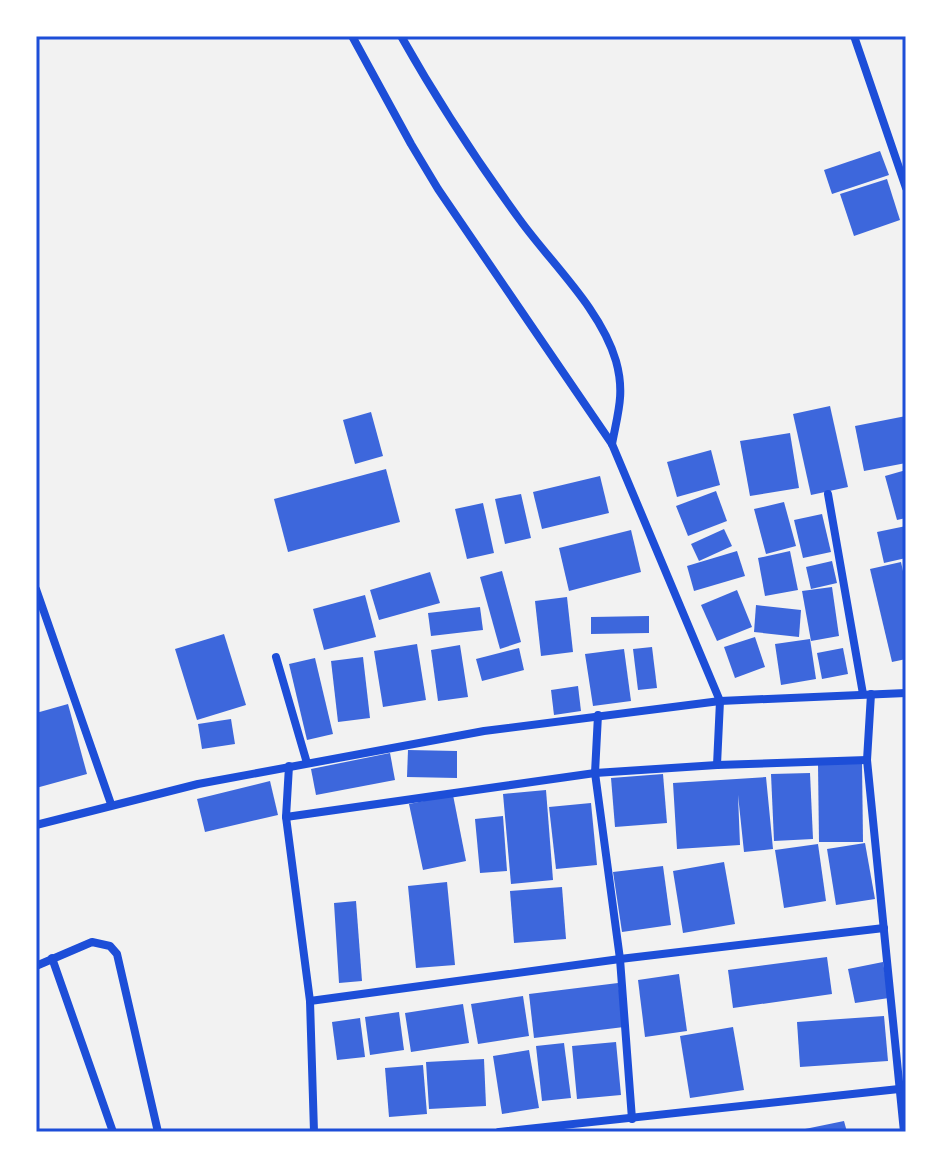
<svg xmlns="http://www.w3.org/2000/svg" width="942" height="1168" font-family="'Exo 2',sans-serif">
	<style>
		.building { fill: #3d67dc }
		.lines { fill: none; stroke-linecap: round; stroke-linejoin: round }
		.minor { stroke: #1d4ed8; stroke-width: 8 }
		.neatline { fill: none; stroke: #1d4ed8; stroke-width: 3 }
	</style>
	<rect width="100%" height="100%" fill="#f2f2f2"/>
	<g class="building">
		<path d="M880,151L889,175L832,194L824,170Z"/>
		<path d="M887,179L900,220L854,236L840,194Z"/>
		<path d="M830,406L848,487L811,495L793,414Z"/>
		<path d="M371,412L383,456L355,464L343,420Z"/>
		<path d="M906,416V463L864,471L855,426Z"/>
		<path d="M790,433L799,488L750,496L740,441Z"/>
		<path d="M711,450L720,485L677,497L667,462Z"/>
		<path d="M386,469L400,522L288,552L274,499Z"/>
		<path d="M906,470V518L897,520L885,476Z"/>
		<path d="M600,476L609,513L542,529L533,492Z"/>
		<path d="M716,491L727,521L688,536L676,506Z"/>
		<path d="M521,494L531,538L505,544L495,499Z"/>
		<path d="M784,502L796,546L766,554L754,509Z"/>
		<path d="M483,503L494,553L467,559L455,509Z"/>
		<path d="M822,514L831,552L803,558L794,520Z"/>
		<path d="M906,526V558L884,563L877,532Z"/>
		<path d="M724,529L732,546L699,561L691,544Z"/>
		<path d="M631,530L641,572L569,591L559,548Z"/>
		<path d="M737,551L745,576L694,591L687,566Z"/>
		<path d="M790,551L798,590L765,596L758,558Z"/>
		<path d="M832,561L837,583L811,589L806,567Z"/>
		<path d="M901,562L906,585V659L892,662L870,569Z"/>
		<path d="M502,571L521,642L500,649L480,577Z"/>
		<path d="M430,572L440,603L379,620L370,590Z"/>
		<path d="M832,587L839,636L811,641L802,591Z"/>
		<path d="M737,590L752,627L717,641L701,605Z"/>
		<path d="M365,595L376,637L324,650L313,609Z"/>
		<path d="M567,597L573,652L541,656L535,601Z"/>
		<path d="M756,605L801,610L799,637L754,632Z"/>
		<path d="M480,607L483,630L431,636L428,613Z"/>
		<path d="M649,616V633L591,634V617Z"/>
		<path d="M224,634L246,705L197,720L175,649Z"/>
		<path d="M755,637L765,667L735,678L724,647Z"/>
		<path d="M810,639L816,679L781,685L775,644Z"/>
		<path d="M417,644L426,700L383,707L374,651Z"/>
		<path d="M460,645L468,697L438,701L431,650Z"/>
		<path d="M652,647L657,688L638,690L633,649Z"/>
		<path d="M519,648L524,670L482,681L476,659Z"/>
		<path d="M843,648L848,674L822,679L817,653Z"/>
		<path d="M624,649L631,701L593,706L585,654Z"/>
		<path d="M363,657L370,718L338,722L331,661Z"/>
		<path d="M315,658L333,734L307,740L289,664Z"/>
		<path d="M578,686L581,711L554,715L551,690Z"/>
		<path d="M68,704L87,774L36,788V713Z"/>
		<path d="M231,719L235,744L202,749L198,724Z"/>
		<path d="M408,750L457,751V778L407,777Z"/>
		<path d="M390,753L395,780L316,795L311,769Z"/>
		<path d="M862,763L863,842H819L818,764Z"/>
		<path d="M810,773L813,839L774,841L771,774Z"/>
		<path d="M663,774L667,823L615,827L611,778Z"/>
		<path d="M766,777L773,849L744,852L738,795L740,845L677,849L673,783Z"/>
		<path d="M270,781L278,815L205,832L197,799Z"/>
		<path d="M546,790L553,880L511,884L503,794Z"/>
		<path d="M453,795L466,861L423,870L409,804Z"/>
		<path d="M591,803L597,865L556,869L549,807Z"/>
		<path d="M503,816L507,871L480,873L475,819Z"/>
		<path d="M865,843L875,899L836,905L827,849Z"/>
		<path d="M818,844L826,901L784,908L775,850Z"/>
		<path d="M724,862L735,924L683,933L673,871Z"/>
		<path d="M663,866L671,925L622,932L613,872Z"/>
		<path d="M447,882L455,965L416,968L408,886Z"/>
		<path d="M562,887L566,939L514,943L510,891Z"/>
		<path d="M356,901L362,981L339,983L334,903Z"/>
		<path d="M827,957L832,994L733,1008L728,970Z"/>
		<path d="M883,962L889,998L855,1003L848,969Z"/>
		<path d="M679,974L687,1031L645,1037L638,980Z"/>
		<path d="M618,983L624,1027L534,1038L529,994Z"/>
		<path d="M523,996L529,1036L478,1044L471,1004Z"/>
		<path d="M463,1004L469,1043L411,1052L405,1013Z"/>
		<path d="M399,1012L404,1050L370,1055L365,1017Z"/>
		<path d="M884,1016L888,1061L800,1067L797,1022Z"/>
		<path d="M360,1018L365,1057L337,1060L332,1022Z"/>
		<path d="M733,1027L744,1090L690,1098L680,1036Z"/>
		<path d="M616,1042L621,1095L577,1099L572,1046Z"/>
		<path d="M564,1043L571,1098L542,1101L536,1046Z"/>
		<path d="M529,1050L539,1108L502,1114L493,1056Z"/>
		<path d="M484,1059L486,1106L429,1109L426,1062Z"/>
		<path d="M423,1065L427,1114L389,1117L385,1068Z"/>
		<path d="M844,1121L847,1132H806L805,1129Z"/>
	</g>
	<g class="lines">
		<g class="minor">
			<path d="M352,36L411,144L438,189L612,444L720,701L717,765"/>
			<path d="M401,36C437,100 477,161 520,220C551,263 601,309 616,361C625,393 618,412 612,444"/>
			<path d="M854,36L906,188"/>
			<path d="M828,494L863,694"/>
			<path d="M36,589L111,804"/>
			<path d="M276,657L307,763"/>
			<path d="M871,694L867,760L904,1132"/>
			<path d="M598,715L595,773L620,959L632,1119"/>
			<path d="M289,766L286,817L310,1001L314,1132"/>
			<path d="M286,817L595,773L717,765L867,760"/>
			<path d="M36,825L198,784L484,731L720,701L906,693"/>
			<path d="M52,958L113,1132"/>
			<path d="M36,966L92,942L110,946L117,954L158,1132"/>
			<path d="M310,1001L620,959L884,928"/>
			<path d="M499,1132L899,1089"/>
		</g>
	</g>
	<rect width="942" height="1168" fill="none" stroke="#ffffff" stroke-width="76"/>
	<rect x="38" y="38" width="866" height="1092" class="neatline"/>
</svg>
